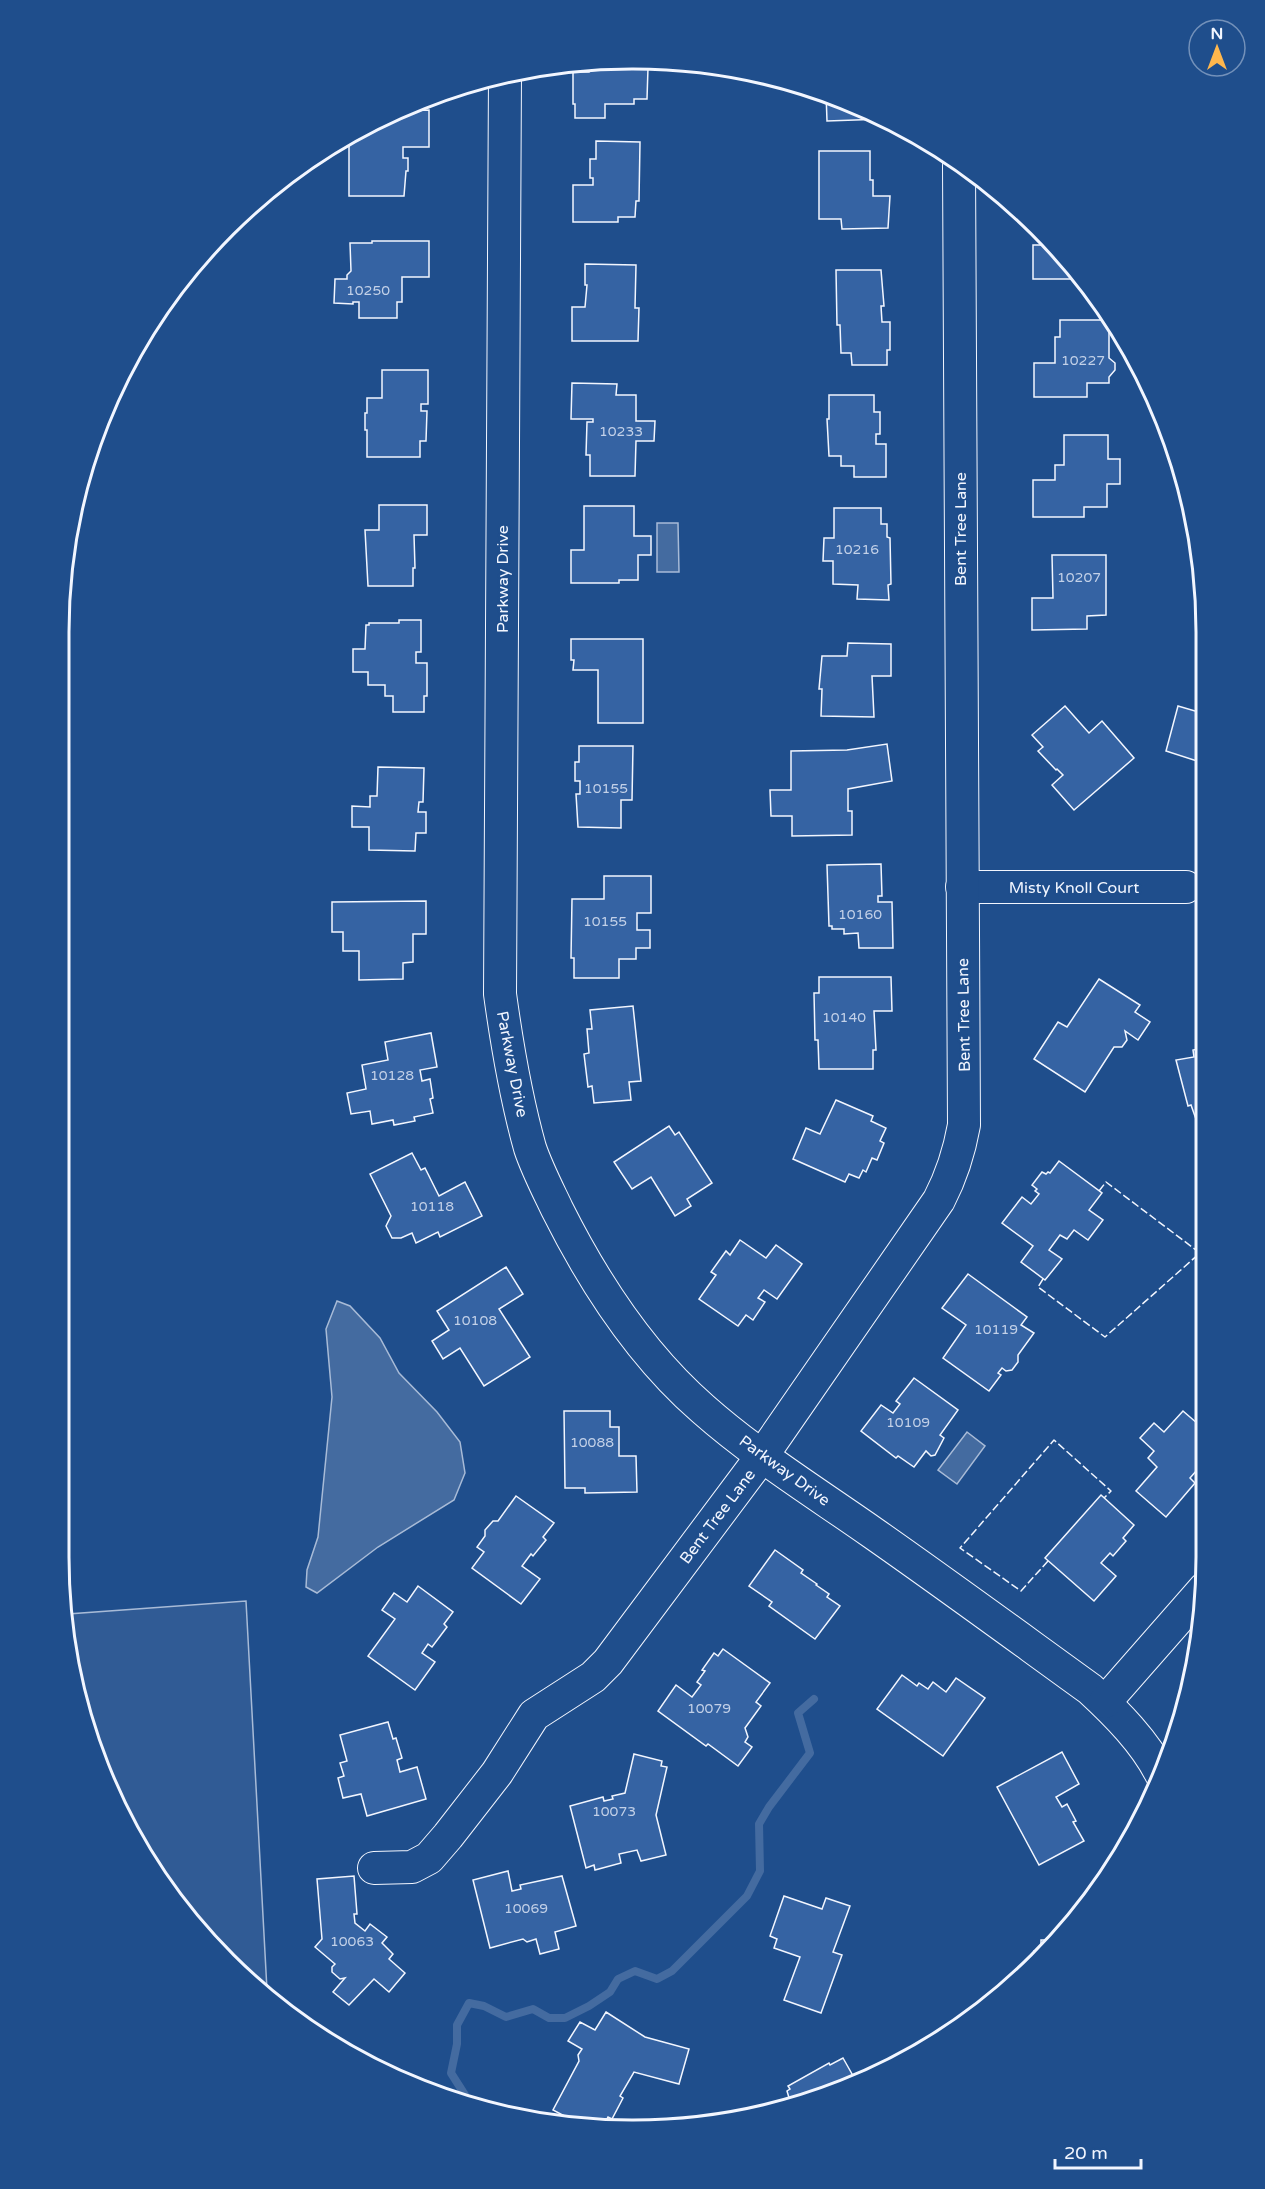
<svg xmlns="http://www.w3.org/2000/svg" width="1265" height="2189" font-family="'Varela Round',sans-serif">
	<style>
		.built { fill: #305b95; stroke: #a8bbd7; stroke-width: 1.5 }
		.water { fill: #446ba0; stroke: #a8bbd7; stroke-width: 1.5 }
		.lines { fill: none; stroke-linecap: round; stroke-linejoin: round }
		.stream { stroke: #446ba0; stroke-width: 8 }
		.building { fill: #3563a3; stroke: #f2f6ff; stroke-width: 1.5 }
		.minor-casing { stroke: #f2f6ff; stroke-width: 34 }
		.minor { stroke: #1f4e8c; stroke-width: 32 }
		.fence { stroke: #f2f6ff; stroke-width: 1.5; stroke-dasharray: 8 3; stroke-linecap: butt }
		.labels { text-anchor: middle; stroke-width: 4.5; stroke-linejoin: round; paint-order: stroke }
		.number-label { font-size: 14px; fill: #c3d1e8 }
		.street-label { font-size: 16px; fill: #f2f6ff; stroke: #1f4e8c }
		.rim { fill: none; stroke: #f2f6ff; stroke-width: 3 }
	</style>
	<rect width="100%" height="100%" fill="#1f4e8c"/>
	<path class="built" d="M246,1601L267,1990L177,1906L89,1741L68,1614Z"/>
	<g class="water">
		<path d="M657,523H678L679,572H657Z"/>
		<path d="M337,1301L350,1306L380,1338L399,1373L437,1412L460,1442L465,1473L454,1500L378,1547L317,1593L306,1587L307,1570L318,1537L332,1397L326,1329Z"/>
		<path d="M967,1432L985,1446L957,1484L938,1470Z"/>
	</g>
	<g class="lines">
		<path class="stream" d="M465,2102V2095L451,2073L457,2044V2025L469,2003L484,2006L506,2017L533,2009L549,2018H565L589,2006L610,1992L618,1979L635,1971L657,1979L672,1971L747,1896L760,1871L759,1824L769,1807L810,1753L798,1713L814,1699"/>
	</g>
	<g class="building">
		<path d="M595,60L641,61V67L648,68L647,99H634V104H605V118H575V104H573V72H589V61Z"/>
		<path d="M826,93L884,119L827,121Z"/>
		<path d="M429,110V147H403V158H408V171H406L404,196H349V136L379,118L398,111Z"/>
		<path d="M596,141L640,142L639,201H636L635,217H618V222H573V185H593V178H590V159H596Z"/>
		<path d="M819,151H870V180H873V196H890L888,228L842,229L841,219H819Z"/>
		<path d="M372,241H429V277H402V302H397V318H359V302H353V304L334,303L335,279H347V275L351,271L350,243H372Z"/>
		<path d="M1033,245H1054L1078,274L1077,279H1033Z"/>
		<path d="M585,264L636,265L635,308H639L638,341H572V307H585L587,285H585Z"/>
		<path d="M836,270H881L884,306H881L882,322H890V350H887V365H852L851,353H841L840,325H837Z"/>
		<path d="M1060,320H1109V358L1115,363V370L1109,377V383H1087V397H1034V363H1055V337H1060Z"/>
		<path d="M382,370H428V404H421V411H427L426,441H420V457H367V430H365V413H367V398H382Z"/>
		<path d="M572,383L617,384L616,395H636V421H655L654,441H636L635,476H590V455H586L587,422H593V419H571Z"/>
		<path d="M829,395H874V412H880V434H876V444H886V477H854V466H841V456H829L827,419H829Z"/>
		<path d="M1064,435H1108V459H1120V484H1107V507H1084V517H1033V480H1055V465H1064Z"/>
		<path d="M379,505H427V535H414L415,568H413V586H368L365,530H379Z"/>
		<path d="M584,506H634V536H651V555H638V580H619V583H571V550H584Z"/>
		<path d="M834,508H881V524H887V537L890,538L891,584L888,585L889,600L857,599L858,585L833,584V561H823L824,538H834Z"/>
		<path d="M1052,555H1106V615L1087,616V629L1032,630V598H1053Z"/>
		<path d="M399,620H421V652H416V663H427V696H424V712H393V696H385V685H368V672H353V649H365L366,625H369V623H399Z"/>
		<path d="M571,639H643V723H598V670H573L574,660H571Z"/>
		<path d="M848,643L891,644V676H872L874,717L821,716L822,689H819L822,656H847Z"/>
		<path d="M1065,706L1089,733L1102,721L1134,758L1074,810L1052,785L1063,775L1057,769L1056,770L1038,751L1043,747L1032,735Z"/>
		<path d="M1178,706L1202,713V756L1200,755V762L1166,751Z"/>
		<path d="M887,744L892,781L848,789V811H852V835L792,836V816H771L770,790H791V751L847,750Z"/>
		<path d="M579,746H633L632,800H621V828L578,827L576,794H580V781H575V762H579Z"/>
		<path d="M378,767L424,768L423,802H419L418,812H426V833H416L415,851L369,850V827H352V806L370,807V796H377Z"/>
		<path d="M881,864L882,896H878V902H892L893,948H859L858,933L844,934V929H832V926H829L827,865Z"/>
		<path d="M604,876H651V913H637V930H650V948H636V959H619V978H574V958H571L572,899H604Z"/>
		<path d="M426,901V934H413V962L403,963V979L359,980V951H343V932H332V902Z"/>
		<path d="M819,977H891L892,1011H874L876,1050H873V1069H819L818,1040H815L814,993H819Z"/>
		<path d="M1099,979L1140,1005L1135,1012L1150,1022L1138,1040L1125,1031L1127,1040L1122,1047H1114L1085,1092L1034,1059L1058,1022L1067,1027Z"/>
		<path d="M633,1006L641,1081L629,1082L631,1100L594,1103L592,1086L588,1087L584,1054L589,1053L587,1029H592L590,1010Z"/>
		<path d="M431,1033L437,1067L420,1070L422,1081L430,1079L433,1098L430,1099L433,1113L414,1117L415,1121L394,1125L393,1120L372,1124L370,1111L351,1114L347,1093L366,1089L362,1065L388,1060L385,1042Z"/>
		<path d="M1203,1048L1204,1121L1197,1122L1191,1105L1188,1106L1176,1060L1194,1057L1193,1050Z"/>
		<path d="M836,1100L873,1116L871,1121L886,1128L880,1141L884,1143L877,1160L872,1158L866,1172L863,1170L859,1178L849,1174L845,1182L793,1159L806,1128L820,1134Z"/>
		<path d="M669,1126L675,1135L679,1132L712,1183L687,1199L691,1206L675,1216L651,1177L632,1189L614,1162Z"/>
		<path d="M412,1153L421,1170L425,1168L439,1196L465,1182L482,1216L440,1237L438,1232L416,1243L412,1233L401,1238H392L386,1226L391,1216L370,1174Z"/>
		<path d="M1059,1161L1102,1193L1089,1210L1103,1220L1088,1240L1074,1230L1067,1239L1060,1235L1049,1250L1062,1259L1045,1280L1021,1262L1033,1246L1002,1223L1022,1197L1031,1204L1039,1194L1035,1191L1037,1189L1032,1185L1042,1172L1046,1174L1048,1172L1050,1173Z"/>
		<path d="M740,1240L766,1258L776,1245L802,1264L777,1299L764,1290L758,1298L765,1302L753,1320L746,1315L738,1326L699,1299L716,1275L711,1272L726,1251L730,1255Z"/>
		<path d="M506,1267L523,1294L499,1309L530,1357L484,1386L460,1348L443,1359L432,1341L449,1330L437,1311Z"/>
		<path d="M968,1274L1027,1317L1021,1325L1034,1333L1018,1355V1362L1012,1370L1006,1371L1002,1368L998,1373L1001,1375L989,1391L943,1358L966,1325L942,1308Z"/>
		<path d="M914,1378L958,1410L940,1435L944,1438L935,1455L931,1456L926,1451L914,1467L898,1456L896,1458L861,1431L881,1405L893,1413L900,1404L896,1401Z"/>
		<path d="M564,1411H610V1427H619V1456H636L637,1492L585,1493V1488H565Z"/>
		<path d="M1183,1411L1205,1430V1468L1201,1473L1197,1470L1190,1478L1195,1483L1166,1517L1136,1491L1157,1467L1148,1458L1154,1451L1140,1438L1154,1423L1164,1432Z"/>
		<path d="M1101,1495L1134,1525L1123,1538L1126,1541L1113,1556L1110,1553L1101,1563L1116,1576L1094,1601L1045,1558Z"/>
		<path d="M516,1496L554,1523L543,1537L546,1540L533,1556L531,1554L522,1566L540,1579L521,1604L472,1568L484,1552L477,1547L485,1536V1530L493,1521H498Z"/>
		<path d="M775,1550L803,1570L801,1573L817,1584L816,1585L829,1594L827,1597L840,1606L815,1639L769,1606L772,1602L749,1586Z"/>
		<path d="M418,1586L453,1612L444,1624L447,1627L432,1647L428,1644L422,1653L435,1662L415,1690L368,1656L395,1619L382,1610L394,1593L407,1602Z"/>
		<path d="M723,1649L770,1683L756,1702L761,1706L745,1728L748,1737L745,1742L752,1747L738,1766L708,1744L706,1746L658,1711L676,1685L692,1697L701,1685L697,1682L705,1671L702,1670L714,1653L718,1656Z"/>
		<path d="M902,1675L917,1686L919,1683L928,1689L933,1682L946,1692L956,1678L985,1698L943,1756L877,1709Z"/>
		<path d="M388,1722L393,1739L396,1738L402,1758L397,1760L400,1772L417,1767L426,1799L367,1816L361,1794L343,1798L338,1778L344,1776L340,1763L347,1761L340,1735Z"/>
		<path d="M1062,1752L1079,1784L1056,1797L1062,1807L1067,1804L1076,1821L1073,1822L1084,1841L1039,1865L997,1787Z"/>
		<path d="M634,1754L662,1761L661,1766L667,1767L656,1815L666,1855L641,1861L637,1850L619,1854L621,1863L595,1870L594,1865L586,1868L570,1806L603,1797L604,1801L613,1799L612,1796L625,1793Z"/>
		<path d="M508,1871L512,1891L521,1889L520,1885L562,1876L576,1926L555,1932L559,1949L540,1954L536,1939L527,1942L523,1939L490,1948L473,1880Z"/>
		<path d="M354,1876L357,1914H354L355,1923L365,1931L370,1924L387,1937L382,1943L393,1954L389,1959L405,1973L389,1992L374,1979L349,2005L333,1992L345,1978L340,1979L332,1972V1967L335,1964L315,1947L322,1939L317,1879Z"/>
		<path d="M784,1896L822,1909L826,1898L850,1906L833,1952L842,1955L821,2013L784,2000L800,1957L774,1948L777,1939L770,1936Z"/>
		<path d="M1041,1940H1050L1034,1960V1951H1041Z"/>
		<path d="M606,2012L645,2037L689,2049L679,2084L634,2072L620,2096L623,2098L612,2119L608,2117L605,2123L570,2119L553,2110L579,2061L578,2055L582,2049L568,2041L580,2022L595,2030Z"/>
		<path d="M843,2058L856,2081L860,2078L862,2081L852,2087L790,2101L787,2091L790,2089L788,2086L829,2063L830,2065Z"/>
	</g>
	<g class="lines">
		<g class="minor-casing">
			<g id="minor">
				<path d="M505,75L500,994C507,1045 516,1098 530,1148C537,1169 548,1190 557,1209C593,1281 642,1356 703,1409C755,1455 816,1493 873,1533C946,1584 1018,1637 1090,1689C1116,1713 1145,1742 1161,1774"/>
				<path d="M962,887H1186"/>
				<path d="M1105,1702L1205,1588"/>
				<path d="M374,1868L412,1867L429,1858L448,1836L497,1773L534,1715L593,1677L608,1662L762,1456L939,1200C952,1175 959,1153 964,1125L959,166"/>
			</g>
		</g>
		<use href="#minor" class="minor"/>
		<g class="fence">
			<path d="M1043,1279L1038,1287L1105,1337L1200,1253L1106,1182L1099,1191"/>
			<path d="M1048,1561L1021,1591L960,1548L1054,1440L1111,1491L1104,1498"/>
		</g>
	</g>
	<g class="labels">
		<g class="number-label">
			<text x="368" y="295">10250</text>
			<text x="1083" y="365">10227</text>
			<text x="621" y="436">10233</text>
			<text x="857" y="554">10216</text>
			<text x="1079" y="582">10207</text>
			<text x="606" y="793">10155</text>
			<text x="860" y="919">10160</text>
			<text x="605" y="926">10155</text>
			<text x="844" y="1022">10140</text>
			<text x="392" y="1080">10128</text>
			<text x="432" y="1211">10118</text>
			<text x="475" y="1325">10108</text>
			<text x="996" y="1334">10119</text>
			<text x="908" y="1427">10109</text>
			<text x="592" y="1447">10088</text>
			<text x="709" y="1713">10079</text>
			<text x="614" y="1816">10073</text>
			<text x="526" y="1913">10069</text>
			<text x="352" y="1946">10063</text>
		</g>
		<g class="street-label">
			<text transform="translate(960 529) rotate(-90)" y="6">Bent Tree Lane</text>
			<text transform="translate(502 579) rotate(-90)" y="6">Parkway Drive</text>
			<text x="1074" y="893">Misty Knoll Court</text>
			<text transform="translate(963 1015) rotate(-91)" y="6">Bent Tree Lane</text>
			<text transform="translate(513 1064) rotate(79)" y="6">Parkway Drive</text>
			<text transform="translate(785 1470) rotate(36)" y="6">Parkway Drive</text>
			<text transform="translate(717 1516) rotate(-53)" y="6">Bent Tree Lane</text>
		</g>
	</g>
	<path d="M0 0H1265V2189H0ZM632 69H633A563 563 0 0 1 1196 632V1557A563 563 0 0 1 633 2120H632A563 563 0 0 1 69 1557V632A563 563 0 0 1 632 69Z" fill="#1f4e8c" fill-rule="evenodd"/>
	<path class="rim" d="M632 69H633A563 563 0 0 1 1196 632V1557A563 563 0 0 1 633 2120H632A563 563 0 0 1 69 1557V632A563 563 0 0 1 632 69Z"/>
	<g transform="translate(1217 48)"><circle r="28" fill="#1f4e8c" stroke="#7391ba" stroke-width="1.5"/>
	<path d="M0-4.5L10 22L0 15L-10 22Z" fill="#ffb74d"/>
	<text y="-9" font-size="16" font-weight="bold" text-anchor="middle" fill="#f2f6ff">N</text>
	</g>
	<path d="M1055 2159v9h86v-9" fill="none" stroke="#f2f6ff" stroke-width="3"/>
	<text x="1064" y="2159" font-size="18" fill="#f2f6ff" stroke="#1f4e8c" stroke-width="4.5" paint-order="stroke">20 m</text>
</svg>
